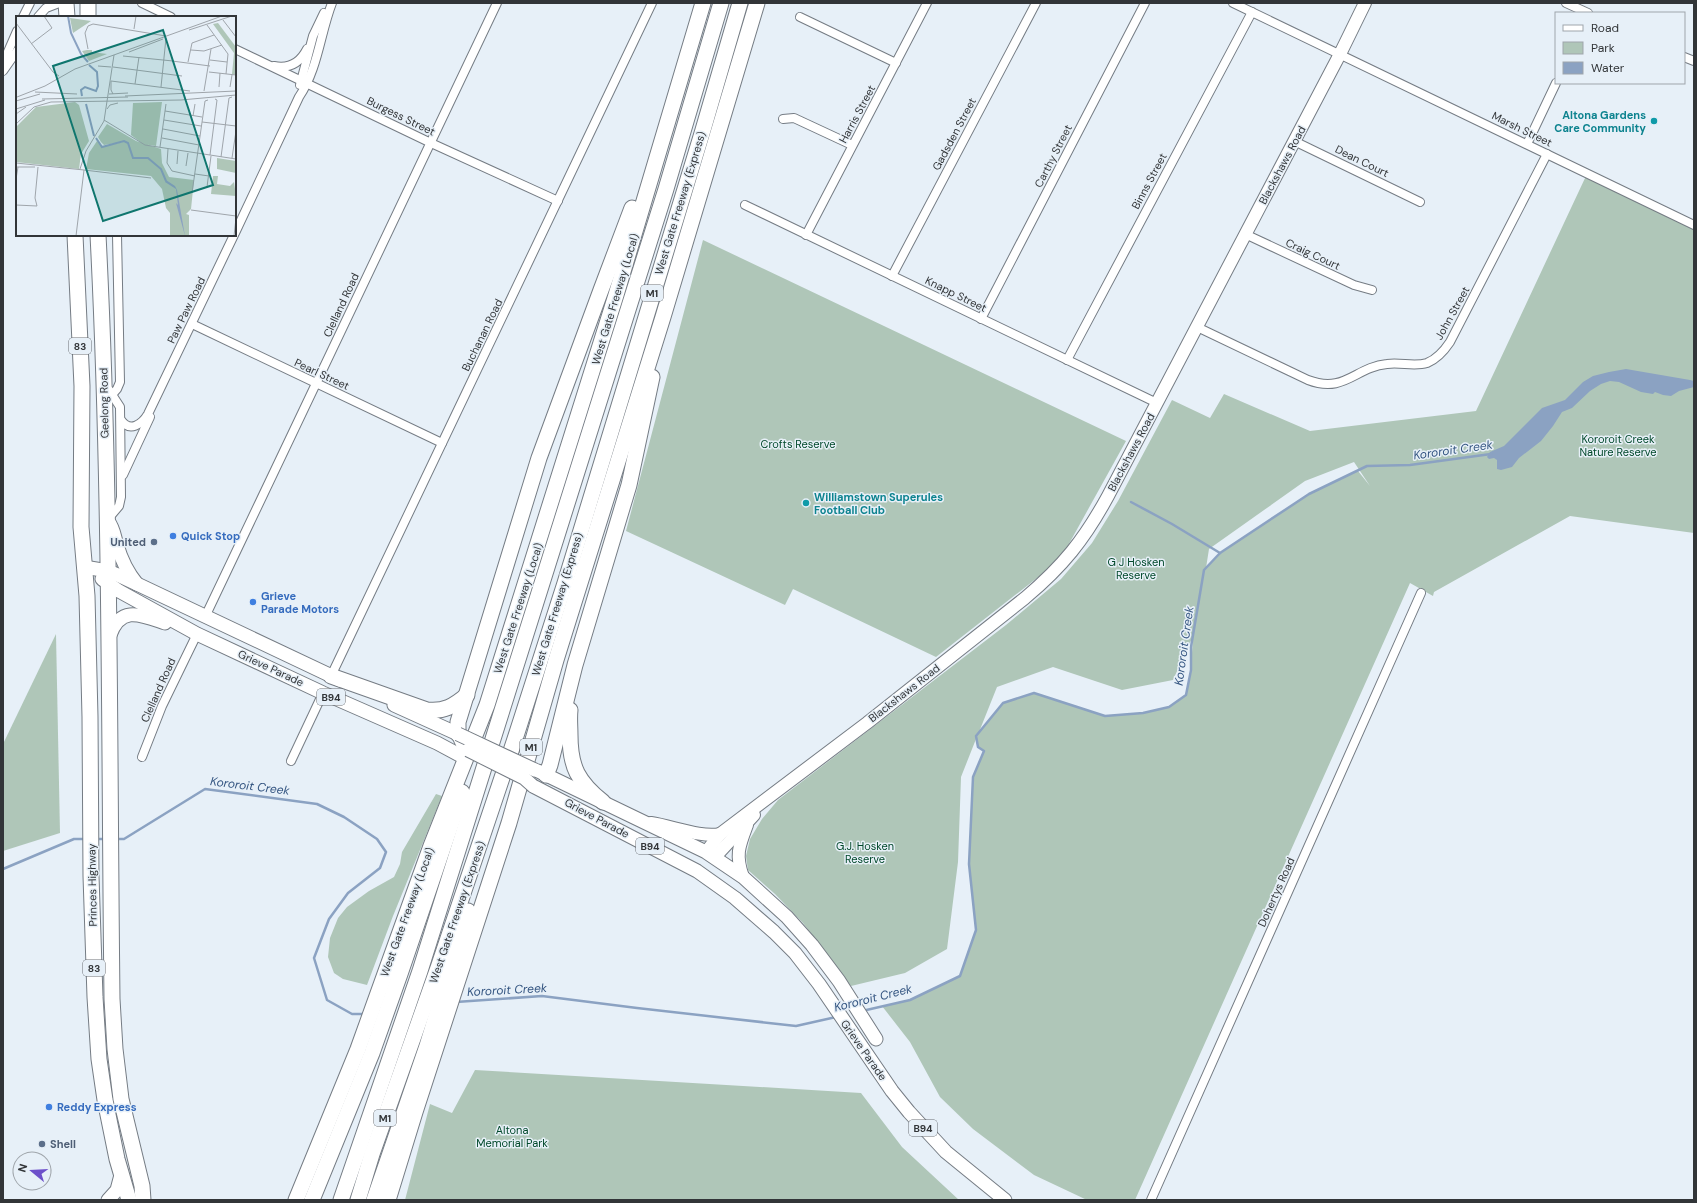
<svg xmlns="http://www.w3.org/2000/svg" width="1697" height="1203" font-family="'DM Sans',sans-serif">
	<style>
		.green { fill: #afc6b8; fill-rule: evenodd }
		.water { fill: #8ba2c2 }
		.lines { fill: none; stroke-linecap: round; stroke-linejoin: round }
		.stream { stroke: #8ba2c2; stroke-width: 2.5 }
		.street-casing { stroke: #757c84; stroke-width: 10 }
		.secondary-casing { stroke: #757c84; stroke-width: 14 }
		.primary-casing { stroke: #757c84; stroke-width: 15 }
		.highway-casing { stroke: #757c84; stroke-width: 17 }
		.street { stroke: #fff; stroke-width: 8 }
		.secondary { stroke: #fff; stroke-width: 12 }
		.primary { stroke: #fff; stroke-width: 13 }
		.highway { stroke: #fff; stroke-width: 15 }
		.primary-bridge-casing { stroke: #757c84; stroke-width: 15; stroke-linecap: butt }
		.primary-bridge { stroke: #fff; stroke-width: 13 }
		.culture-dot { fill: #0f9aa8; stroke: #e7f0f8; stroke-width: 1.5 }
		.shop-dot { fill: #3f7fe0; stroke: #e7f0f8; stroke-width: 1.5 }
		.service-dot { fill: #5c6f8a; stroke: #e7f0f8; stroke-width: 1.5 }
		.labels { text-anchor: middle; stroke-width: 3; stroke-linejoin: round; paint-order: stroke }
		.shield { fill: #e7f0f8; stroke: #686d72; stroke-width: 1 }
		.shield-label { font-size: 10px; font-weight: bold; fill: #323538 }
		.street-label { font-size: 11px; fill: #323538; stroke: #e7f0f8 }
		.culture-label { font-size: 11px; font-weight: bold; fill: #0d838f; stroke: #e7f0f8; text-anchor: end }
		.park-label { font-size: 11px; fill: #01482a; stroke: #e7f0f8 }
		.shop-label { font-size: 11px; font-weight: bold; fill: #366cbe; stroke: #e7f0f8; text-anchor: start }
		.service-label { font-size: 11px; font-weight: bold; fill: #4e5e75; stroke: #e7f0f8; text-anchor: end }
		.water-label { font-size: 12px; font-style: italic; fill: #345581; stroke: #e7f0f8 }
		.inset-river { fill: none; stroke: #8ba2c2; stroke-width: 2 }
		.inset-road { fill: none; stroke: #9fa5ab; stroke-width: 1 }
		.view { fill: #0f766e; fill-opacity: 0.15; stroke: #0f766e; stroke-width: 2 }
		.inset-edge { fill: none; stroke: #323538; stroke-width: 2 }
	</style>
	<rect width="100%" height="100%" fill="#e7f0f8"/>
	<g class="green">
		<path d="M1586,176L1694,228V533L1570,516L1434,592L1433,596L1410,583L1135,1200H1087L1034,1175L973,1129L940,1097L910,1042L882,1006L910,1000L960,976L976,930L969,864L973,777L984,751L978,747L976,739L961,777L958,862L947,949L905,973L851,986L803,923L775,894L748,870L746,856L750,839L762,819L778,800L1006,625L1061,579L1092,543L1118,501L1172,400L1210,418L1224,394L1310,431L1476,411ZM1354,462L1370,486L1358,471L1309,494L1220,553L1206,568L1209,549L1305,481ZM1193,636L1191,670L1186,695L1169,707L1143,713L1105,716L1034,693L1003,703L979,732L997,687L1053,667L1122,690L1173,680Z"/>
		<path d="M703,240L1126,441L1060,560L936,657L793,589L785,605L626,531Z"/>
		<path d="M56,634L60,833L3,851V744Z"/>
		<path d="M436,794L442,796L393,916L367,985L343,979L334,973L328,957L330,938L338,918L347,907L369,891L394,877L400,864L402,852Z"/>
		<path d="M475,1070L861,1093L902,1147L959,1200H405L430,1104L452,1113Z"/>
	</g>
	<path class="water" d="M1626,369L1690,380L1694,381V387L1679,391L1671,396L1663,395L1655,392L1653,394L1641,392L1619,382L1610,381L1601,384L1590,391L1572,408L1562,412L1553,426L1541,441L1519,458L1512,467L1501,470L1497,469V460L1494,458L1489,459L1487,457L1490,452L1504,446L1542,408L1565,400L1583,382L1593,376L1609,372Z"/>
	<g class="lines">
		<g class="stream">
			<path d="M1131,502L1172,524L1220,553"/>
			<path d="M95,839H106"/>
			<path d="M115,839H124L205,789L317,804L344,817L377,839L386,852L380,868L348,893L329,919L314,958L327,1000L352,1014H366"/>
			<path d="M3,869L74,839H86"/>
			<path d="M456,1002L542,996L637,1008L796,1026L836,1017"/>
			<path d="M862,1011L910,1000L960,976L976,930L969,864L973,777L984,751L978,747L976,736L1003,703L1034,693L1105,716L1143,713L1169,707L1186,695L1191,670V647L1204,570L1220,553L1309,494L1367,466L1410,465L1491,454"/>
		</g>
		<g class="street-casing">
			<g id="street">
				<path d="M142,3L171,17"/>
				<path d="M1233,3L1694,225"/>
				<path d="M1566,3L1588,13"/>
				<path d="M23,17L30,3"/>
				<path d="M38,17L46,8L59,3"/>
				<path d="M800,17L896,63"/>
				<path d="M235,49L431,143L558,201"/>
				<path d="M1684,57L1694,61"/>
				<path d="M3,63L17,31"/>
				<path d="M274,66C289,69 300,63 307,49"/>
				<path d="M3,71L17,51"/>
				<path d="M300,85L313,36L324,13"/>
				<path d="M783,119L794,118L852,145"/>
				<path d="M1294,141L1420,202"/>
				<path d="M1527,144L1556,83"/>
				<path d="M745,205L1157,403"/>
				<path d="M235,233L299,97C318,69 320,34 332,3"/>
				<path d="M1245,234L1354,285L1372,290"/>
				<path d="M806,235L927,3"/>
				<path d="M892,276L1036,3"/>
				<path d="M981,319L1145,3"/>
				<path d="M192,324L442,443"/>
				<path d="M1197,327L1308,380C1345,394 1355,367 1387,364C1401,362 1414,367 1427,363C1437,359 1444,351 1450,342L1547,154"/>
				<path d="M1067,360L1252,12"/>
				<path d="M105,403L117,389L120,382L117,235"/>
				<path d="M121,420C130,433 142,424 148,414L234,235"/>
				<path d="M123,475L150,417"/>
				<path d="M108,519L119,506L121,497L120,407L109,390"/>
				<path d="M205,617L497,3"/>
				<path d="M331,676L652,3"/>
				<path d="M142,757L162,706L197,634"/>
				<path d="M291,761L323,693"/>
				<path d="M1151,1200L1421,593"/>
			</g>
		</g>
		<g class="secondary-casing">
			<g id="secondary">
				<path d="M651,823C672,826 701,838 720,834"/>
				<path d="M706,852L720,834L867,723L1025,598C1063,566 1084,540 1108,496L1340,54L1365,3"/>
				<path d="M715,857L754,815"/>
				<path d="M743,877C735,855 739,846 747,825"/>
			</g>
		</g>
		<g class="primary-casing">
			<g id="primary">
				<path d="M108,521C114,529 114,536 117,545C121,559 128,573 137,584"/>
				<path d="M84,567L108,571L118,575L340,680"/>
				<path d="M102,579L119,591L197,634L323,693L437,743L465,758"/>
				<path d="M110,635C121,605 141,615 165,623"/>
				<path d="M394,705L458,734L463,745L468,750"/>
				<path d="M538,771L706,852L743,877L787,917L812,945L839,981L876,1039"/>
				<path d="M533,786L697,871L735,898L774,932L795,953L819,984L892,1091L909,1112L946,1152L1005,1200"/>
				<path d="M108,1200L117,1190L121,1175"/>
			</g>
		</g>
		<g class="highway-casing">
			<g id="highway">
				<path d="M66,3L67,17"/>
				<path d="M88,3V17"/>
				<path d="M75,235L82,386L81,527L87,596L90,717L91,876L95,997L99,1059L105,1100L117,1159L129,1200"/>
				<path d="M98,235C111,489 109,744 112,999L115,1049L121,1099L142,1186L143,1200"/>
				<path d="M331,676L427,710C444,712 454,706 467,695"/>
				<path d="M570,710C569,718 570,727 570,735C570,767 578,782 603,802"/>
				<path d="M458,734V722L539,458L601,290L632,208"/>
				<path d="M546,775L550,765L575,665L629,485L652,377"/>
				<path d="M296,1200L358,1049L431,846L487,705L616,295L703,3"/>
				<path d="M312,1200L372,1053L400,974L462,792"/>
				<path d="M341,1200L420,971L666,189L721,3"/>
				<path d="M358,1200L372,1154L439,965L514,742L565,583L703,130L740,3"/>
				<path d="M374,1200L427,1046L468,911"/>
				<path d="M388,1200L415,1112L509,823L556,660L663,317L757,3"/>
			</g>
		</g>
		<use href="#street" class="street"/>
		<use href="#secondary" class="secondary"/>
		<use href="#primary" class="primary"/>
		<use href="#highway" class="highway"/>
		<g class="primary-bridge-casing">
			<g id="primary-bridge">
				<path d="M458,734L535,770"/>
				<path d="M468,750L524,778L533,786"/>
			</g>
		</g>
		<use href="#primary-bridge" class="primary-bridge"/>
	</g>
	<g class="culture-dot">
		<circle cx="1654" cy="121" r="4"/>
		<circle cx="806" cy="503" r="4"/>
	</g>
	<g class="shop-dot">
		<circle cx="173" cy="536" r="4"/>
		<circle cx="253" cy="602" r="4"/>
		<circle cx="49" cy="1107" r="4"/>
	</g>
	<g class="service-dot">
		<circle cx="154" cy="542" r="4"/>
		<circle cx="42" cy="1144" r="4"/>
	</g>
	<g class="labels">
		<g class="shield">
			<rect x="641" y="285" width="22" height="16" rx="3"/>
			<rect x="69" y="338" width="22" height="16" rx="3"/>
			<rect x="317" y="689" width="28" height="16" rx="3"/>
			<rect x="520" y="739" width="22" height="16" rx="3"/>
			<rect x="636" y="838" width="28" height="16" rx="3"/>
			<rect x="83" y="960" width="22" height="16" rx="3"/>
			<rect x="374" y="1110" width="22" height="16" rx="3"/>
			<rect x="909" y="1120" width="28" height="16" rx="3"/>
		</g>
		<g class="shield-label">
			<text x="652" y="297">M1</text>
			<text x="80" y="350">83</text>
			<text x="331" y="701">B94</text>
			<text x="531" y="751">M1</text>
			<text x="650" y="850">B94</text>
			<text x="94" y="972">83</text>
			<text x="385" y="1122">M1</text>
			<text x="923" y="1132">B94</text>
		</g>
		<g class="street-label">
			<text transform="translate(857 114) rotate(-62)" y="4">Harris Street</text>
			<text transform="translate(401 116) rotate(26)" y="4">Burgess Street</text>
			<text transform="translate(1522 129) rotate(26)" y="4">Marsh Street</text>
			<text transform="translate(954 134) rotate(-62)" y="4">Gadsden Street</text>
			<text transform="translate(1053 156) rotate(-63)" y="4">Carthy Street</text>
			<text transform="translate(1362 161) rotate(26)" y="4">Dean Court</text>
			<text transform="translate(1282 165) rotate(-62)" y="4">Blackshaws Road</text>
			<text transform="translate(1149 181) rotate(-62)" y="4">Binns Street</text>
			<text transform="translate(680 203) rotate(-73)" y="4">West Gate Freeway (Express)</text>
			<text transform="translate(1313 254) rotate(25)" y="4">Craig Court</text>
			<text transform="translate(956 294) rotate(26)" y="4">Knapp Street</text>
			<text transform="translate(615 299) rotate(-73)" y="4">West Gate Freeway (Local)</text>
			<text transform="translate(341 305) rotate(-65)" y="4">Clelland Road</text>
			<text transform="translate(186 310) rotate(-64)" y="4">Paw Paw Road</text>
			<text transform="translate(1452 313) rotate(-61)" y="4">John Street</text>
			<text transform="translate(482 335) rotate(-64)" y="4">Buchanan Road</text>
			<text transform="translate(322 374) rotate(25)" y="4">Pearl Street</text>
			<text transform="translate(104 403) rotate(-91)" y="4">Geelong Road</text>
			<text transform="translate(1131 452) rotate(-62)" y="4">Blackshaws Road</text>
			<text transform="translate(557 604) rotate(-73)" y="4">West Gate Freeway (Express)</text>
			<text transform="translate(518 608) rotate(-72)" y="4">West Gate Freeway (Local)</text>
			<text transform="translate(271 668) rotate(25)" y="4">Grieve Parade</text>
			<text transform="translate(158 690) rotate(-66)" y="4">Clelland Road</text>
			<text transform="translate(904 693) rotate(-38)" y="4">Blackshaws Road</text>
			<text transform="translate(597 818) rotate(28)" y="4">Grieve Parade</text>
			<text transform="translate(92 885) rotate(-91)" y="4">Princes Highway</text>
			<text transform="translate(1276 892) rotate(-66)" y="4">Dohertys Road</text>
			<text transform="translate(407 912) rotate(-70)" y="4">West Gate Freeway (Local)</text>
			<text transform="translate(457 912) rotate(-71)" y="4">West Gate Freeway (Express)</text>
			<text transform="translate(864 1050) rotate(55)" y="4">Grieve Parade</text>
		</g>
		<g class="culture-label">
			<text x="1646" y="119">Altona Gardens<tspan x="1646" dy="13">Care Community</tspan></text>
			<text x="814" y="501" text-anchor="start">Williamstown Superules<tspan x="814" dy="13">Football Club</tspan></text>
		</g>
		<g class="park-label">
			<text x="1618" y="443">Kororoit Creek<tspan x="1618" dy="13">Nature Reserve</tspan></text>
			<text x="798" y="448">Crofts Reserve</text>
			<text x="1136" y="566">G J Hosken<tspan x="1136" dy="13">Reserve</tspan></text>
			<text x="865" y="850">G.J. Hosken<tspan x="865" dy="13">Reserve</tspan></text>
			<text x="512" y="1134">Altona<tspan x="512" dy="13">Memorial Park</tspan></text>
		</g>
		<g class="shop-label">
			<text x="181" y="540">Quick Stop</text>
			<text x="261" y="600">Grieve<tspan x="261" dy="13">Parade Motors</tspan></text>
			<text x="57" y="1111">Reddy Express</text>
		</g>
		<g class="service-label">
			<text x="146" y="546">United</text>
			<text x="50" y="1148" text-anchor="start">Shell</text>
		</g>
		<g class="water-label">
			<text transform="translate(1453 450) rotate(-8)" y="4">Kororoit Creek</text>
			<text transform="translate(1184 646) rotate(-82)" y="4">Kororoit Creek</text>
			<text transform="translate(250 786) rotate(7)" y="4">Kororoit Creek</text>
			<text transform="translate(507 990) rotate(-3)" y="4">Kororoit Creek</text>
			<text transform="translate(873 998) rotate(-14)" y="4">Kororoit Creek</text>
		</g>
	</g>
	<g transform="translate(16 16)">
		<rect width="220" height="220" fill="#e7f0f8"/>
		<path d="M54,2L75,5L57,17ZM202,7L220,31V59L216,58L218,37L197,8ZM71,34H76V36L91,38L73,45L66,35ZM59,86L63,89L73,125L65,138L63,153L0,146V111L20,91ZM146,86L140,130L127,128L115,119L117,87ZM91,108L120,125L145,133L146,147L153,161L178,164L175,193L170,198L173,199V220H154V197L150,192L146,173L135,160L70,153L73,137L81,125L86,131L107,126L88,129L85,126L82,121ZM201,142L220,145V157L201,153ZM197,160H202L201,168L214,170L218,166L220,180L195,178Z" fill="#afc6b8"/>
		<path d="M150,164L159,170L161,174L169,220L160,187L162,189L160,173L149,166Z" fill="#8ba2c2"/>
		<path class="inset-river" d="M52,0L55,17L65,38L72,46M66,80L65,74L69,71L80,75L82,70L81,56L73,49M70,88L78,120M80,122L86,131L108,125L112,127L117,142H132L145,153L150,165"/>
		<path class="inset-road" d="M207,4L220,21M0,7L37,56L43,60M191,9L212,38L210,58M118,13L120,0M173,14L216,0M15,28L36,12L28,0M72,33L69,17L72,10L77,8L150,20M175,34L188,35L206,29M113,36L147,23M107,40L157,45M194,44L211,46M156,45L194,50M172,46L176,27L198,19M82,50L95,51M97,51L166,60M193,56L220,59M95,65L174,75M95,65V74L97,78M119,68L123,41M145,71L150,22M203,71L204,57M214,71L216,59M188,75L195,33M19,76L61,78M93,78L112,77M109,80L220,75M1,81L29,70L59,53L206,0M26,83L112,81M0,85L24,78M0,93L29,84M91,93L94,89L102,87M149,95L186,101M0,98L10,91M177,100L179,88M88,104L129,129L220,143M148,104L185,110M186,106L220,110M0,108L18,91L35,86L165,84L220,79M147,113L184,120M146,122L183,129M144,131L150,88M152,133L151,147L156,155L179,160M194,139L201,84L199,83M205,141L213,82L216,81M216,142L220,115M0,147L68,154L60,220M161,148L162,135M170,150L172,137M0,151H19M64,153L70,135L88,105L98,39M68,154L135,162M179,158L193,160M0,163L2,151M191,171L195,140M176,177L189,85L192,84M0,189L21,190L19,182L22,151M175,194L220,200M218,220L220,202"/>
		<path class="view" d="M147,14L197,169L87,205L37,50Z"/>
		<rect width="220" height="220" class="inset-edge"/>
	</g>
	<rect width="1697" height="1203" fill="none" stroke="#323538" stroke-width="8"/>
	<rect x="1555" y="12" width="130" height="72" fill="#e7f0f8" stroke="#9fa5ab"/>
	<rect x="1563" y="25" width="20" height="6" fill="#ffffff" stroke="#9fa5ab"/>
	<text x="1591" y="32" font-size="12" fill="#323538">Road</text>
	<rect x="1563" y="42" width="20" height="12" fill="#afc6b8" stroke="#9fa5ab"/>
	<text x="1591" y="52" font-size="12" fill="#323538">Park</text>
	<rect x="1563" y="62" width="20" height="12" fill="#8ba2c2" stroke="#9fa5ab"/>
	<text x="1591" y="72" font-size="12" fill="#323538">Water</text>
	<g transform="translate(32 1171) rotate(288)"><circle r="19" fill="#e7f0f8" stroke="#9fa5ab"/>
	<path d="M0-3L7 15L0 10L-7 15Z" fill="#6d50ca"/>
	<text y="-6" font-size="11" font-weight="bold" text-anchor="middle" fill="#323538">N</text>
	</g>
</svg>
